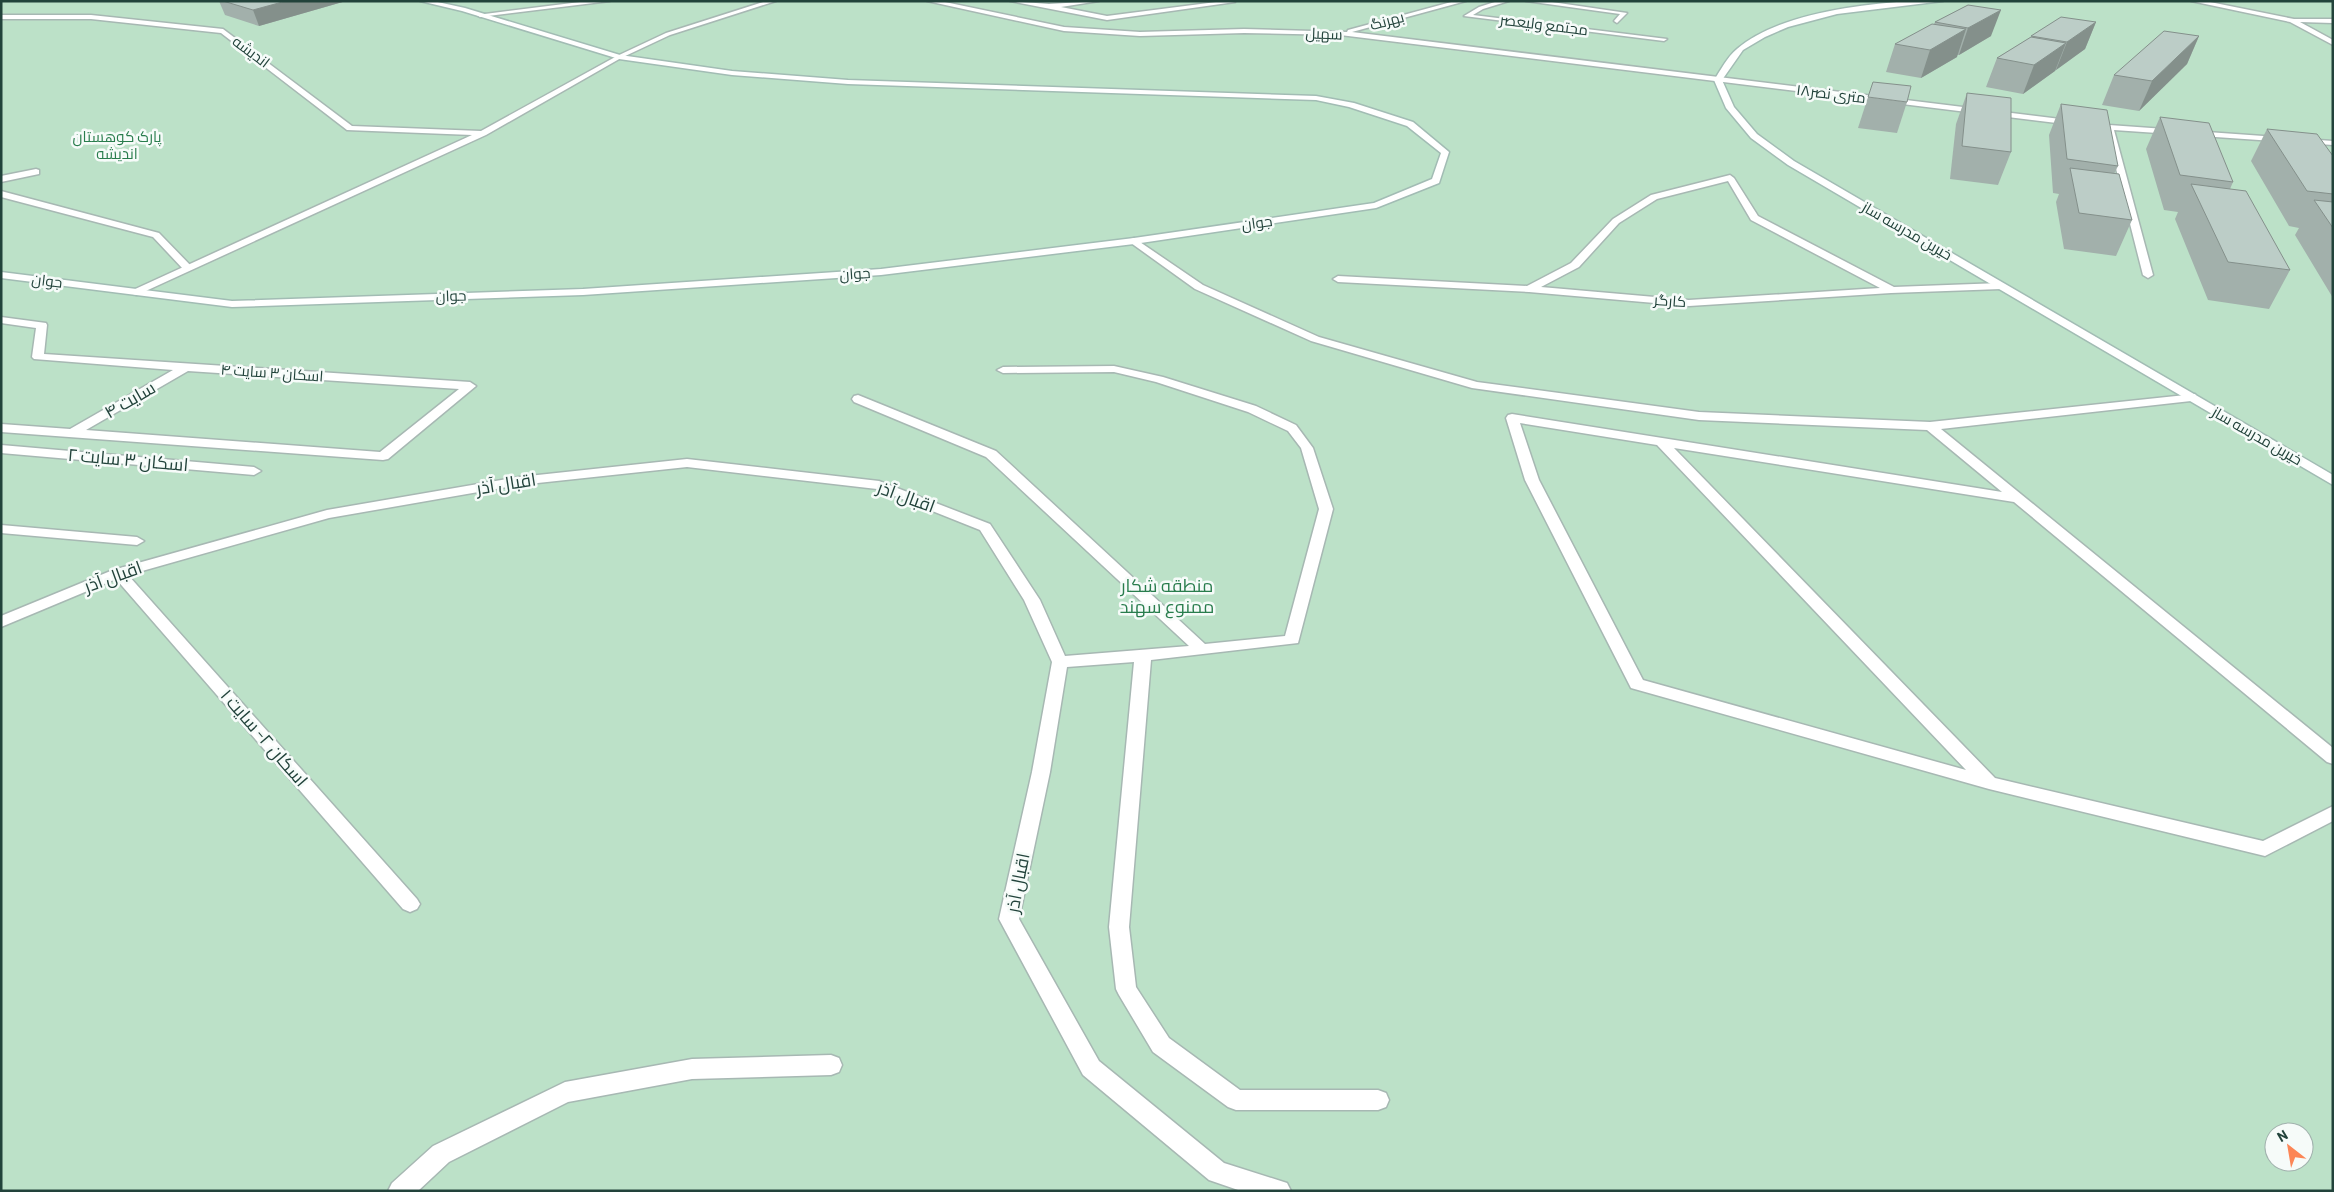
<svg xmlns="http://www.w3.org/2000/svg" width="2334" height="1192" font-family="Barlow,Cairo,sans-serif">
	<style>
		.green { fill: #bce1c8; fill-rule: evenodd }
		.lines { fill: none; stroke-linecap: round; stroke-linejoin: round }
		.lane-casing { stroke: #a7b8b3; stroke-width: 3 }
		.street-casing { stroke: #a7b8b3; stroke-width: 3 }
		.secondary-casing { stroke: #a2bcb4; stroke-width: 3 }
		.lane { fill: #fff; fill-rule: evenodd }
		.street { fill: #fff; fill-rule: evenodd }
		.secondary { fill: #fff; fill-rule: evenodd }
		.wall { fill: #a2b0ab }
		.shaded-wall { fill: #84908b }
		.building { fill: #bccdc7; stroke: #84908b }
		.labels { text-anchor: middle; stroke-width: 5; stroke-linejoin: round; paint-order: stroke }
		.far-street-label { font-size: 15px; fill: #22433b; stroke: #f6fbf9 }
		.far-park-label { font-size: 15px; fill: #297d4d; stroke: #f6fbf9 }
		.street-label { font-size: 18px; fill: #22433b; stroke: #f6fbf9 }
		.park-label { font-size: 18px; fill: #297d4d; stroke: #f6fbf9 }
	</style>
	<rect width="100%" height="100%" fill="#e5efeb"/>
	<path class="green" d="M1,1H2333V1191H1ZM2274,1132H2304V1162H2274Z"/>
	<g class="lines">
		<g class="lane-casing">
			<g id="lane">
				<path d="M36,169L39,170V174L1,182V176Z"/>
				<path d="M1,191L159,233L193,268L188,271L184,270L153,237L1,197Z"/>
			</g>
		</g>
		<g class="street-casing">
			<g id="street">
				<path d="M588,1H610L480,17L477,15Z"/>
				<path d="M766,1H776L670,35L621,58L486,135L137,295L133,294V290L472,135L347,130L221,33L91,19H1V15H91L223,29L352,126L481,131L617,56L666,33Z"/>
				<path d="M927,1H940L1064,27L1140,32L1244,29L1347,32L1348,30L1455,1H1466L1352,32L2109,125L2333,141V145L2114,130L2153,275L2148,278L2143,275L2106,129L1340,35L1244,33L1140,36L1064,31Z"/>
				<path d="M1010,1L1049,4L1099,1L1061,7L1107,16L1224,1L1235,2L1107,20Z"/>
				<path d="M1498,1H1509L1483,9L1473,15L1667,39L1664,41L1464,16L1479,7Z"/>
				<path d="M1526,1H1545L1627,13L1617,23L1614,21L1620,14Z"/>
				<path d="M2191,1H2205L2294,19H2333V23L2300,22L2333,40V45L2290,22Z"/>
				<path d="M1730,175L1734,178L1758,216L1894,287L2001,283L2006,286L2001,289L1891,293L1689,306L1529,292L1338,282L1333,279L1338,276L1527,286L1571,263L1613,219L1651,195ZM1728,181L1751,220L1880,288L1689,300L1541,287L1579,267L1619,223L1657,199Z"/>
				<path d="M1134,238L1203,285L1319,337L1477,382L1699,412L1930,422L2195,394L2197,397L2195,400L2191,401L1941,429L2333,748V764L2327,762L2014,502L1674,448L1995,778L2263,841L2333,806V821L2265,856L1989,789L1631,688L1525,480L1506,418L1508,415L1512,414L2002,492L1927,430L1699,420L1472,388L1311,341L1195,289L1131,243V239ZM1520,423L1657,445L1966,770L1643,680L1539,480Z"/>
				<path d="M1,317L46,323L47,325L44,354L470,382L476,386L388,459L383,460L1,432V424L70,429L173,370L34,359L32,357L36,328L1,323ZM188,371L459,389L380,452L86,430Z"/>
				<path d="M1114,366L1163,377L1256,406L1296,425L1313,448L1333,509L1298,643L1151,660L1129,927L1136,987L1169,1038L1240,1090H1378L1386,1093L1389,1100L1386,1107L1378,1110H1236L1228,1107L1153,1052L1119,995L1116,989L1109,927L1134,662L1067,667L1050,772L1019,919L1099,1061L1224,1163L1287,1183L1291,1191H1241L1209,1180L1083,1075L999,919L1032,772L1052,662L1024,600L980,530L877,489L687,467L519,485L329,518L128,575L417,899L420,904L417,909L410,912L403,909L116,579L1,627V616L113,570L327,510L519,477L687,459L879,481L990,524L1040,600L1065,656L1189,646L986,457L854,402L852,399L854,396L858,395L996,451L1205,644L1285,636L1319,509L1301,448L1288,431L1248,412L1156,382L1114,372L1003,373L997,370L1003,367Z"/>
				<path d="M1,445L254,467L261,471L254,475L1,453Z"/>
				<path d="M1,525L137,537L144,541L137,545L1,533Z"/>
				<path d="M831,1055L839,1058L842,1065L839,1072L831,1075L692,1079L568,1102L449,1162L418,1191H388L392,1183L433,1146L565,1082L692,1059Z"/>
			</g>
		</g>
		<g class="secondary-casing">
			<g id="secondary">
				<path d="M420,1H433L465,8L620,55L732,71L848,80L1316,96L1354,103L1413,122L1449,152L1439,183L1376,208L1134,244L881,275L583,295L232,307L1,278V272L232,301L583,289L881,269L1134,238L1374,203L1432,179L1441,153L1407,126L1349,107L1316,100L848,84L732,75L619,59L462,11Z"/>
				<path d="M1909,1H1943L1837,14L1788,27L1765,37L1743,50L1722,80L1734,107L1757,134L1794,161L2333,475V485L1788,165L1751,138L1726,108L1714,80C1721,70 1727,57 1737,49C1778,14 1857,5 1909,1Z"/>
			</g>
		</g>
		<use href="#lane" class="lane"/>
		<use href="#street" class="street"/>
		<use href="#secondary" class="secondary"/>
	</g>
	<g class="wall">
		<path d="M219,1H346L259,26L225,15Z"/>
		<path d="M1968,5L1991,36L1959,55H1957V57L1921,78L1886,72L1895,44L1934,24L1935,22Z"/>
		<path d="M2096,22L2085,49L2023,94L1986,87L1997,58L2031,37V36Z"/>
		<path d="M2199,36L2187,64L2139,111L2102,105L2114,75Z"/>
		<path d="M1967,93L2011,152L1998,185L1950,179L1956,124Z"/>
		<path d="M1868,97L1907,102L1897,133L1858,128Z"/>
		<path d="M2061,104L2118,166L2114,174L2132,220L2116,256L2064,249L2056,202L2059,194L2053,193L2049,135Z"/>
		<path d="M2160,117L2233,182L2230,189L2290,270L2269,309L2208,300L2175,219L2178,212L2164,210L2146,149Z"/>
		<path d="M2267,129L2333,156V298L2295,235L2299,228L2289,226L2251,161Z"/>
	</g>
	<g class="shaded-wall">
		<path d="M286,1H346L259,26L253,10Z"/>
		<path d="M2001,10L1991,36L1959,55L1968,28Z"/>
		<path d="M2096,22L2085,49L2056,70L2067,42Z"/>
		<path d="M1966,29L1957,57L1921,78L1930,50Z"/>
		<path d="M2199,36L2187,64L2139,111L2152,81Z"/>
		<path d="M2066,43L2055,71L2023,94L2034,65Z"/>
	</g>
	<g class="building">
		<path d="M223,1H286L253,10Z"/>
		<path d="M1968,5L2001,10L1968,28L1935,22Z"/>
		<path d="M2061,17L2096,22L2067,42L2031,36Z"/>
		<path d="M1932,24L1966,29L1930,50L1895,44Z"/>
		<path d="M2164,31L2199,36L2152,81L2114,75Z"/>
		<path d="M2031,37L2066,43L2034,65L1997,58Z"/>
		<path d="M1873,82L1911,86L1907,102L1868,97Z"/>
		<path d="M1967,93L2011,98V152L1962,146Z"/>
		<path d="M2061,104L2107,110L2118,166L2067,159Z"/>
		<path d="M2160,117L2209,123L2233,182L2180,175Z"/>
		<path d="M2267,129L2317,134L2333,156V194L2307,191Z"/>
		<path d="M2070,168L2119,174L2132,220L2079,213Z"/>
		<path d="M2191,184L2246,191L2290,270L2228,262Z"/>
		<path d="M2314,200L2333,202V228Z"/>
	</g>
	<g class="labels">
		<g class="far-street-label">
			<text transform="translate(1387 21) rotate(-15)" y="5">بهرنگ</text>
			<text transform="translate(1544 25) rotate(7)" y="5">مجتمع ولیعصر</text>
			<text transform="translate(1324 34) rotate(2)" y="5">سهیل</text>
			<text transform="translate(251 52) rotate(37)" y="5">اندیشه</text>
			<text transform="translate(1831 94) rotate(7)" y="5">۱۸متری نصر</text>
			<text transform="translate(1257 223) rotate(-8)" y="5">جوان</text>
			<text transform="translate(1907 231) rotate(30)" y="5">خیرین مدرسه ساز</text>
			<text transform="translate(855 274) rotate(-4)" y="5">جوان</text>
			<text transform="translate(47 281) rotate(7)" y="5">جوان</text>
			<text transform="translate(451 296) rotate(-2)" y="5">جوان</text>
			<text transform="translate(1670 301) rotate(4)" y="5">کارگر</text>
			<text transform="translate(272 373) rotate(4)" y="5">اسکان ۳ سایت ۴</text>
			<text transform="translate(2257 436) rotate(30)" y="5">خیرین مدرسه ساز</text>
		</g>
		<g class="far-park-label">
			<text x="117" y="142">پارک کوهستان<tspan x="117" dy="17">اندیشه</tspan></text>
		</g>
		<g class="street-label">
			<text transform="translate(130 400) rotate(-30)" y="6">سایت ۴</text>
			<text transform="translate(128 460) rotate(5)" y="6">اسکان ۳ سایت ۲</text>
			<text transform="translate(506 484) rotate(-9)" y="6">اقبال آذر</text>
			<text transform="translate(906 497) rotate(20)" y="6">اقبال آذر</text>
			<text transform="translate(113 577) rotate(-20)" y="6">اقبال آذر</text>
			<text transform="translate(264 738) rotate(49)" y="6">اسکان ۲- سایت ۱</text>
			<text transform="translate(1018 883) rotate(-79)" y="6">اقبال آذر</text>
		</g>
		<g class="park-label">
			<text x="1167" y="592">منطقه شکار<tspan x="1167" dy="21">ممنوع سهند</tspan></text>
		</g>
	</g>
	<rect width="2334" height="1192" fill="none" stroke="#22433b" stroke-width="5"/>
	<g transform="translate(2289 1147) rotate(329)"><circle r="24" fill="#f6fbf9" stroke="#a1b1ad"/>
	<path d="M0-4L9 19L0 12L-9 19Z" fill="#fc8656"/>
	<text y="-8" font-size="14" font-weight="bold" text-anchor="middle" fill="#22433b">N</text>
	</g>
</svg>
